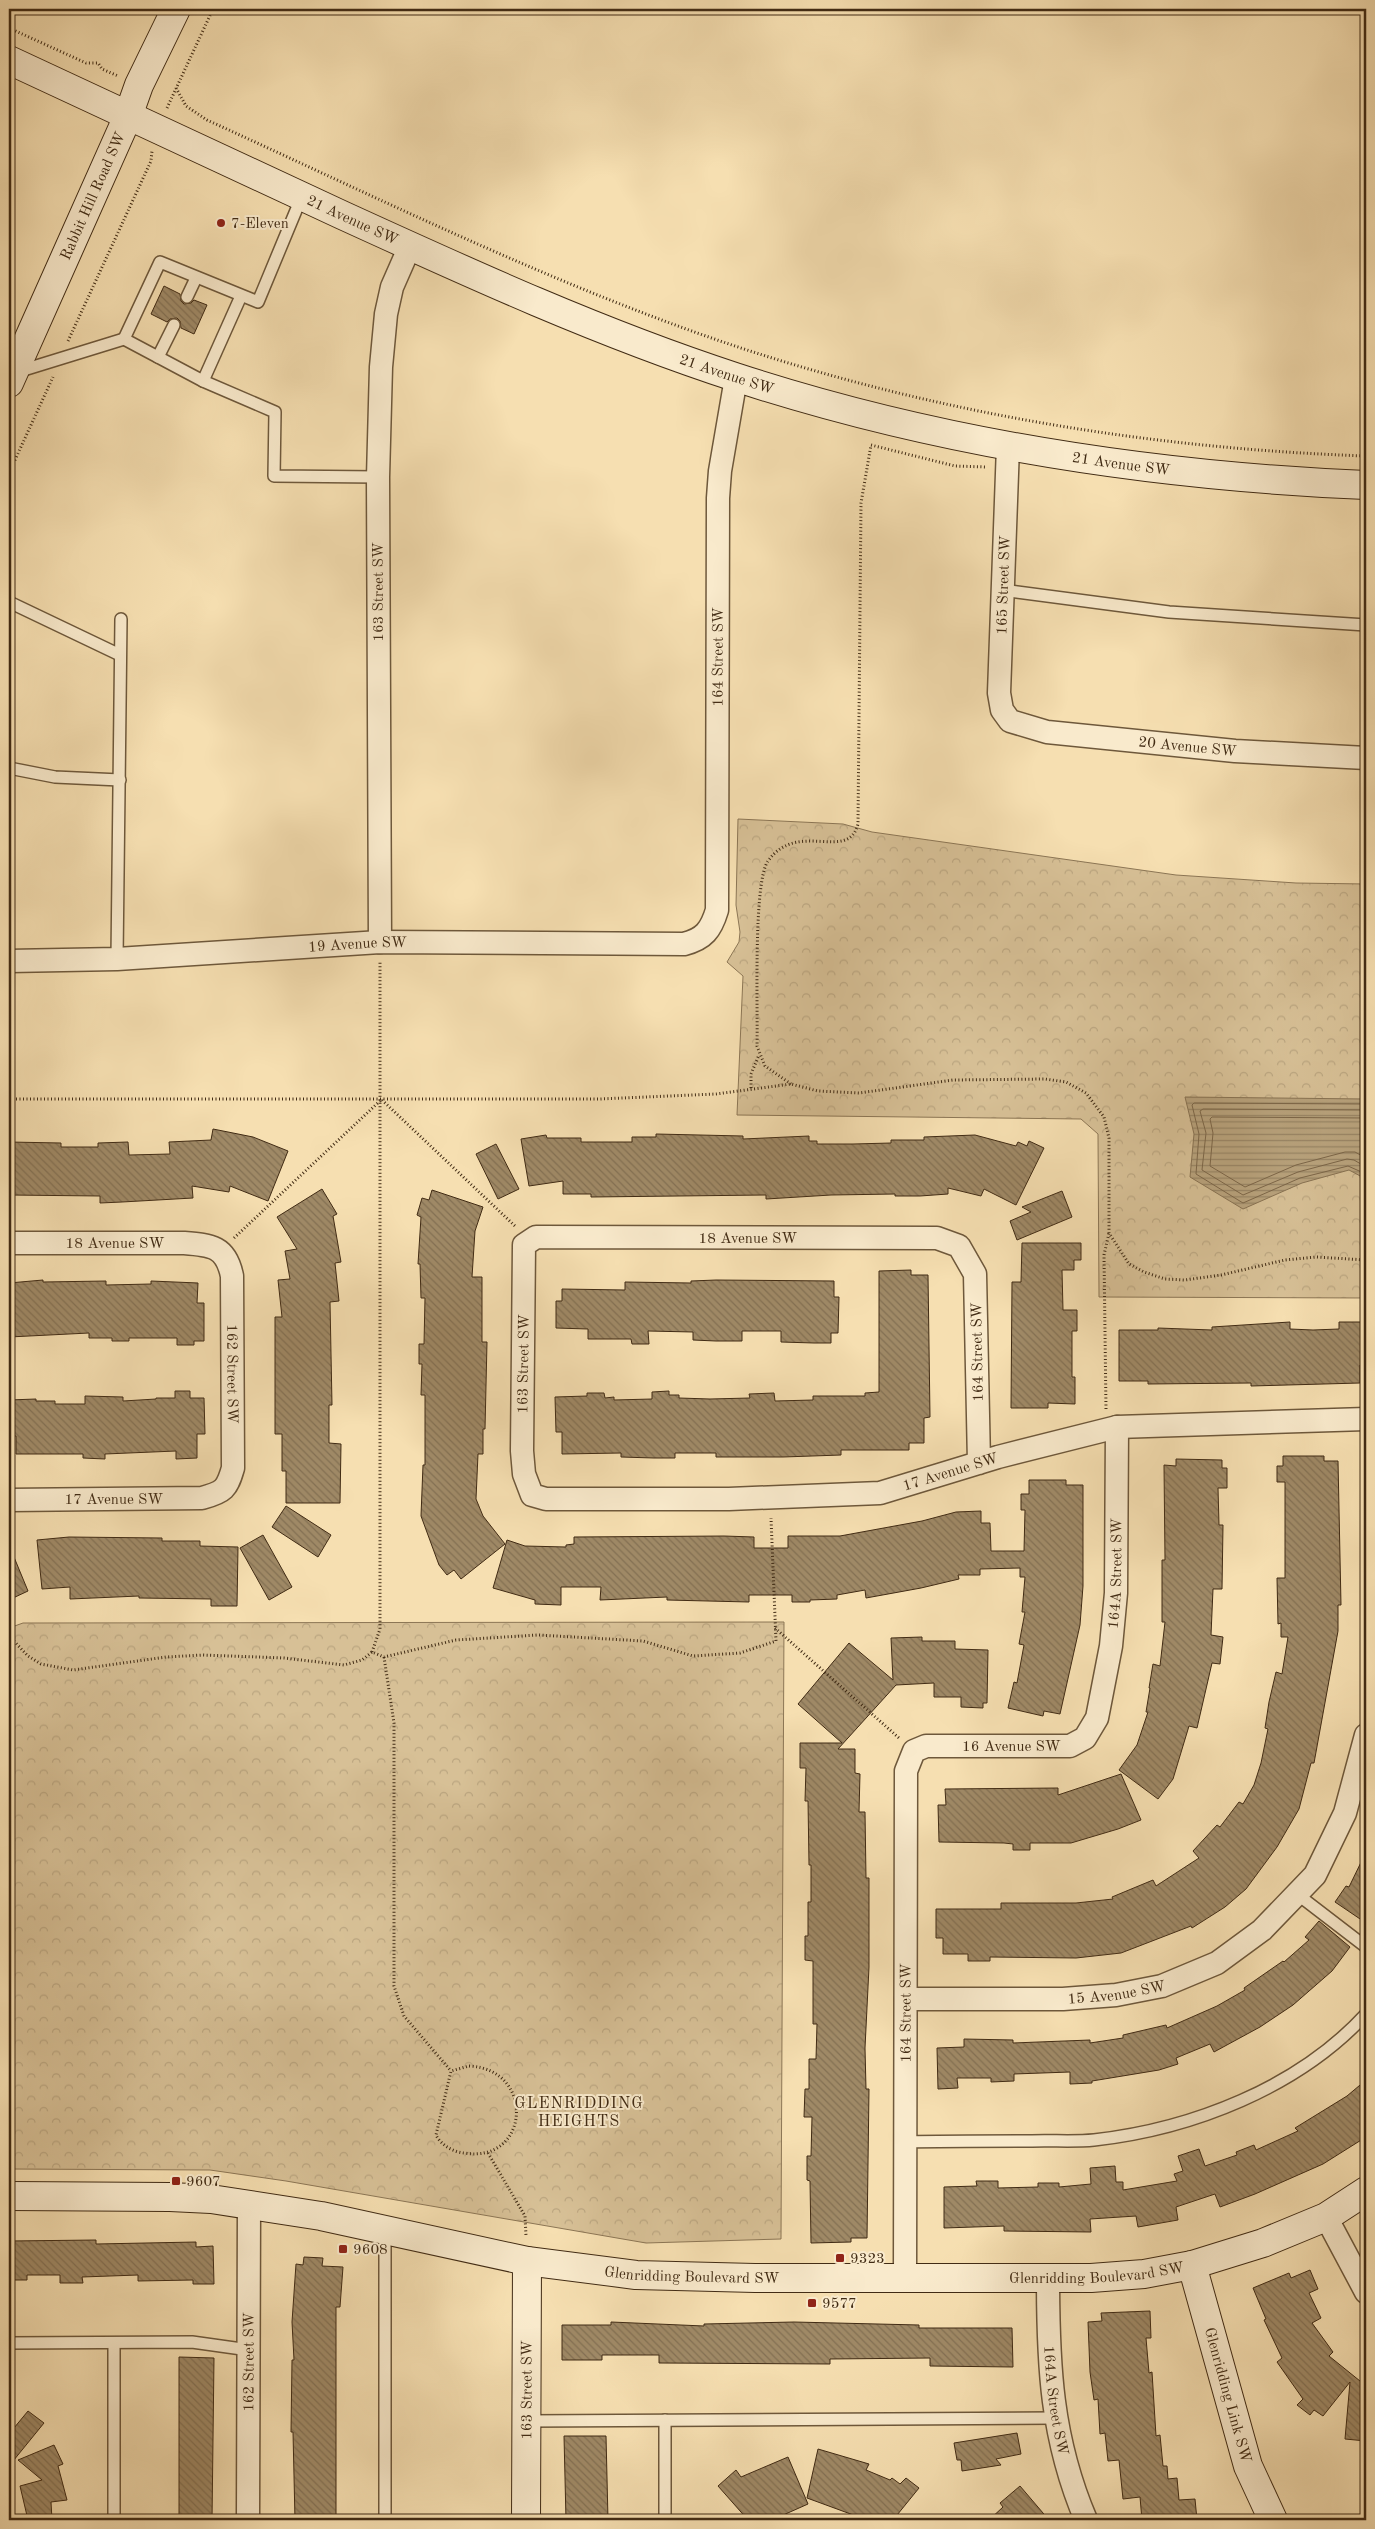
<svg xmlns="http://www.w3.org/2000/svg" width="1375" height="2529" font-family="'Old Standard TT',serif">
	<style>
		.park { fill: url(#park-crowns); stroke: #8c7655 }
		.water { fill: url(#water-rules); stroke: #887252 }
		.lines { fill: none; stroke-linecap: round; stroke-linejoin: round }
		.shore { stroke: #7c6648; stroke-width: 1 }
		.building { fill: url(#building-back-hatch); stroke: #412b14 }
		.lane-casing { stroke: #6e583b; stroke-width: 14 }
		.street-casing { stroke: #6e583b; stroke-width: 25 }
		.secondary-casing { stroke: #412b14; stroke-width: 30 }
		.path { stroke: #412b14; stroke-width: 3; stroke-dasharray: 1 2.5; stroke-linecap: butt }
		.lane { stroke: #f9eacc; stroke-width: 11 }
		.street { stroke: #f9eacc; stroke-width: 22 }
		.secondary { stroke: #f9eacc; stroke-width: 28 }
		.poi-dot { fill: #8f2418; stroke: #f9eacc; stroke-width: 2 }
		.labels { text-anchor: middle; stroke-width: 4; stroke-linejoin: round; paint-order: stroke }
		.street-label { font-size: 15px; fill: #412b14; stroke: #f9eacc }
		.poi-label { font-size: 15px; fill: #412b14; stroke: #f9eacc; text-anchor: start }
		.neighbourhood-label { font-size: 16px; letter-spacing: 1px; fill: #412b14; stroke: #f9eacc }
	</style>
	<defs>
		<pattern id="park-crowns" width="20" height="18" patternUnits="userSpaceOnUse" patternTransform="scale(1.25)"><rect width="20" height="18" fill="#d7c096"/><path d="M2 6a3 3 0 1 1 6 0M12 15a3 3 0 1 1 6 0" fill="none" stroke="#baa580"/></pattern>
		<pattern id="water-rules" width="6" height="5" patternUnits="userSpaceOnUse" patternTransform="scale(1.25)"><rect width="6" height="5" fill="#b8a27c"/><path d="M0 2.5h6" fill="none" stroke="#978464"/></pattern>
		<pattern id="building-back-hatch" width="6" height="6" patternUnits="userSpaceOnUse" patternTransform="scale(1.25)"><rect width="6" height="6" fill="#9f8966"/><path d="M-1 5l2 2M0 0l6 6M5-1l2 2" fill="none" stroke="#837053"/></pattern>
	</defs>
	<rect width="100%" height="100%" fill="#f6dfb1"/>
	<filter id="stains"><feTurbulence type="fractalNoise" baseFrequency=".004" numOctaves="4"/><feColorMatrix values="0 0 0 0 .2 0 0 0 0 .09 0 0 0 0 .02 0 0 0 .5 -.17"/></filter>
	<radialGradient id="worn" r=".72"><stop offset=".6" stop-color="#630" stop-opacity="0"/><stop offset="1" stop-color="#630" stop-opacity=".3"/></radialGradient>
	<g class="park">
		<path d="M738,819L843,824L872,832L1176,875L1296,883L1366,884V1298L1099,1297L1098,1134L1081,1119L737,1115L743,976L727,962L739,942L740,932L736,905Z"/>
		<path d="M784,1622L781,2239L646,2243L286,2181L210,2170L9,2169V1628L23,1623Z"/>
	</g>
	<path class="water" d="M1185,1097L1366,1099V1179L1349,1170L1302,1183L1243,1209L1190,1177L1194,1134Z"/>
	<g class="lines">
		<g class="shore">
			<path d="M1366,1104L1194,1103L1192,1105L1199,1134L1196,1174L1243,1203L1300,1178L1348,1166L1366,1174"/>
			<path d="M1366,1110L1203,1109L1200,1111L1206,1133L1202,1170L1243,1195L1298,1172L1347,1159L1354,1160L1366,1167"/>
			<path d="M1366,1118L1212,1117L1210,1119L1213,1133L1210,1166L1245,1187L1296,1165L1345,1152H1355L1366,1158"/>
		</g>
	</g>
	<g class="building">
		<path d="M164,286L180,294L181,301L184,304L191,303L194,300L207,305L194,334L181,328L180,321L177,318L170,319L167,322L151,314Z"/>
		<path d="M213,1129L253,1137L288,1151L268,1201L230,1186L229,1192L192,1186L193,1198L122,1202L100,1203V1196L9,1195V1142L61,1143V1147H98V1143L128,1142L129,1155L170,1154L169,1142L211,1140Z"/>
		<path d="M656,1134L743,1136V1139L809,1136V1141H817V1144H853L891,1143V1140H924V1137L975,1135L1016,1146L1018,1142L1027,1146L1029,1141L1044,1148L1016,1205L984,1189L981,1196L948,1188V1194L920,1196H895V1194L831,1195L766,1199V1195L591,1197V1194H563V1181L529,1186L521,1139L546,1135L547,1138H581V1142H632V1137H656Z"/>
		<path d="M496,1144L519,1189L498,1199L476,1154Z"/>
		<path d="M322,1189L337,1214L333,1216L341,1262L335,1263L339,1301L330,1302L332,1405H329V1443L341,1444L340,1503H286V1471H282V1434H275V1317H282L278,1280L290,1279L285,1251L297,1249L277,1217Z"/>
		<path d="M432,1190L483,1207L475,1231L472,1277H482V1342H487L485,1429H483V1454H478L476,1499L483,1516L505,1544L461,1579L454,1570L447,1575L439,1565L421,1516L423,1465H425V1395H421L422,1364H419V1344H424L425,1298H421L420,1264H418L421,1217L417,1215L422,1198L429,1200Z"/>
		<path d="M1062,1191L1072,1217L1017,1240L1010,1221L1031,1212L1022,1207Z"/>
		<path d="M1022,1243H1081V1260H1074V1270H1062L1063,1310H1077V1331H1072V1377H1075V1404L1048,1403V1408H1011L1012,1282H1021Z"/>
		<path d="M911,1270V1275H928L930,1417L924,1418V1443H909V1450H841V1455L783,1457H716V1453H675V1458H654L621,1457V1453L562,1454V1432H556L555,1397L587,1396V1393H604L605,1398L614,1397V1400L652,1399V1392L669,1391V1395H679V1398L710,1399L750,1398L749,1394L774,1393L775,1401L813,1400V1396H865V1393L879,1392V1271Z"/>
		<path d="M43,1280V1282L106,1281V1285L151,1284V1281L198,1283L197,1303H204V1341H194V1345H177V1338H129V1341H112V1338H89V1333L9,1337V1283Z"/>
		<path d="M716,1280L834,1281V1297H839L838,1333H831V1343H814L781,1342V1331H742V1341H716L693,1340V1332L648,1331L649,1344H632L631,1339H588V1329L556,1328V1301H562V1289L625,1290V1282L691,1283V1281Z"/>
		<path d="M1290,1322V1329L1313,1330L1339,1329V1322H1365V1365H1360V1383L1251,1386V1383L1148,1384V1381H1119V1330H1158V1328L1212,1330V1327Z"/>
		<path d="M175,1391H190V1398H204L205,1434H197V1458L176,1459V1451L105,1454V1459L83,1458V1454H16V1436H11L9,1400L36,1399V1401H55V1404H85V1396L123,1397V1401L156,1399V1398H175Z"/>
		<path d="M1283,1456H1324V1461H1338L1341,1605H1338V1631L1314,1763H1311L1299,1809L1277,1847L1246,1889L1225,1907L1192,1928L1191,1926L1121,1953L1076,1958L990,1957V1961H968V1954H943V1938H936V1909H1001V1903H1076L1113,1899L1112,1897L1153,1880L1156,1886L1199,1858L1193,1851L1217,1825L1220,1827L1239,1802L1243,1804L1254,1785L1261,1763L1268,1729L1265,1728L1269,1702L1276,1672L1282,1674L1288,1637H1281V1623L1278,1624L1277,1578H1285V1482H1277V1466H1283Z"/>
		<path d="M1176,1459L1222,1460V1468H1227V1488H1218L1219,1525H1223L1222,1589H1213L1211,1635L1223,1637L1220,1664L1212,1663L1197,1728L1189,1726L1173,1779L1158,1799L1119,1770L1137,1745L1148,1712H1146L1150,1688H1149L1153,1664L1160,1666L1165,1622H1162V1560H1165L1164,1465L1176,1466Z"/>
		<path d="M1029,1480H1066V1485H1083V1586L1080,1625L1060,1714L1044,1711L1043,1716L1008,1708L1014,1682L1017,1683L1024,1645L1019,1644L1025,1612H1022L1025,1577H1020V1568L980,1569V1575H958L959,1579L921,1588L866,1598L865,1590L837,1595V1599L810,1600V1602H792V1595H749V1602L667,1600V1597L600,1600L601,1587H561V1605L535,1604V1600L493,1588L507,1540L525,1546L566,1547V1545L574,1544V1537L724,1536L754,1537V1548H788V1536H840L922,1521L956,1512L981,1511V1523H990L991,1551H1024L1025,1510H1021V1494H1029Z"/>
		<path d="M286,1506L331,1535L318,1557L272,1527Z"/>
		<path d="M263,1535L292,1587L269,1600L240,1548Z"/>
		<path d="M69,1537L162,1538V1541H200V1546L238,1547L237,1606H211V1599L139,1598V1596L70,1599V1587L42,1589L37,1540Z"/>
		<path d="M9,1545L28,1591L13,1598L9,1589Z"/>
		<path d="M922,1637V1641H955V1649L988,1650L987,1703H983V1708L961,1707V1697H934V1683L896,1685L838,1749H855V1773L860,1774L859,1812H865L866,1878H869V1967L865,2048L866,2089H869L867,2238H851V2242L811,2243L810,2181L807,2180V2156H811L812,2117H804L805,2089H809V2059H816L817,2024H813V1961L805,1960V1936H808V1902H811V1865H809L808,1801H805L806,1768H800V1743H842L798,1704L849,1643L893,1680L891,1638Z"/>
		<path d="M1121,1774L1141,1820L1118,1829L1071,1843H1030V1850H1013V1844L1004,1843L939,1842L938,1805H946L945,1789L1058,1788V1795Z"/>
		<path d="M1366,1852V1923L1335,1902L1346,1886L1349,1887Z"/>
		<path d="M1319,1921L1350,1947L1332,1971L1293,2005L1260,2027L1214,2052L1210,2044L1176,2058L1178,2064L1159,2070L1092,2081V2083L1070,2084V2072L1014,2074V2081L991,2082V2078H957L958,2088L938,2089L937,2048L964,2047V2039L1013,2040V2043L1090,2040V2043L1123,2038V2035L1166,2025L1167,2028L1217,2006L1245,1990L1244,1988L1283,1961L1284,1962L1309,1940L1305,1937Z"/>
		<path d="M1366,2080V2137L1323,2164L1255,2194L1220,2207L1215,2194L1176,2207L1178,2220L1138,2227L1136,2216L1090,2219L1091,2232L1004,2231V2226L944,2228V2187L977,2186L976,2181H998V2188L1038,2187V2183H1059V2187L1091,2184L1090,2168L1115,2166L1116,2182H1123V2190L1177,2181L1174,2174L1183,2171L1178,2156L1199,2149L1205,2166L1237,2155L1236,2152L1254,2145L1256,2150L1298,2131L1295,2128L1347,2096Z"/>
		<path d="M96,2240V2244L196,2242V2247L213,2246L214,2284H193V2280L138,2281V2275L82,2277L83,2283H60V2275H27V2280H9V2241Z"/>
		<path d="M304,2257L323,2258L322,2266L343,2267L340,2307H336V2520H295L293,2432H291L292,2360H294L292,2322L296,2264L303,2265Z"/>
		<path d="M1310,2270L1318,2289L1309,2293L1321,2318L1312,2323L1333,2352L1329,2356L1360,2381H1366V2441L1345,2439L1350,2382L1323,2416L1314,2410L1310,2415L1297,2405L1303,2399L1277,2362L1282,2358L1264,2320L1266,2319L1253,2288L1289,2273L1291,2278Z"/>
		<path d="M1150,2311L1151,2338H1146L1149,2373L1152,2372L1156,2436L1160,2435L1163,2466H1167L1168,2479L1177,2478L1179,2500L1195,2499L1197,2520H1142L1140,2497L1123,2499L1119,2460L1108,2461L1105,2433L1100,2434L1098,2399L1094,2400L1090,2372L1088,2322L1102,2321L1101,2313Z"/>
		<path d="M611,2322L704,2326V2324L794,2322L919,2325V2328H1012L1013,2367L930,2366V2358L830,2359V2364L659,2363V2355H602V2360H562V2325H611Z"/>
		<path d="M179,2357L214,2358L212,2520H179Z"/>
		<path d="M28,2411L44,2423L9,2466V2434Z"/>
		<path d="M1017,2433L1021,2454L996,2459L1001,2465L962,2471L961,2460H957L954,2443Z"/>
		<path d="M564,2436H606L608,2520H566Z"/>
		<path d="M54,2445L63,2464L58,2466L67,2500L51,2502L52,2520H28L20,2486L42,2480L18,2460Z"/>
		<path d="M818,2449L869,2464L866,2470L890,2480L892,2478L900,2484L906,2478L919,2488L893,2520H867L807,2498Z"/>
		<path d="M788,2457L808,2504L772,2520H748L718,2486L736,2470L741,2477Z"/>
		<path d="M1020,2486L1049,2520H989L1003,2507L1000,2503Z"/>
	</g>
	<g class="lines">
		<g class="lane-casing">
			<g id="lane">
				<path d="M302,196L258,302L160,262L124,339L203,381L275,412L274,476L378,477"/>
				<path d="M187,297L196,278"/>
				<path d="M158,357L174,325"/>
				<path d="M17,372L124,339"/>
				<path d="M203,381L241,296"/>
				<path d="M1002,590L1169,612L1366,625"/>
				<path d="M9,602L120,655"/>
				<path d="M9,768L55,777L120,780"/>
				<path d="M117,959L121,619"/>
				<path d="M1297,1894L1366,1947"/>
				<path d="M904,2142C946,2141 988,2141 1029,2141C1050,2140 1073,2142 1094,2140C1192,2129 1298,2088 1366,2014"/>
				<path d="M385,2230V2520"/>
				<path d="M9,2343L192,2342L249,2350"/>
				<path d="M665,2420V2520"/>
				<path d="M527,2421L1055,2418"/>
				<path d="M114,2520V2343"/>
			</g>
		</g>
		<g class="street-casing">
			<g id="street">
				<path id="s1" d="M1008,446L999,693L1002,710L1010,721L1047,732L1235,751L1366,758"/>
				<path d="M380,942L378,477L381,367L386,314L392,287L410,246"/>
				<path id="s2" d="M9,961L117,959L380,942L684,944C704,939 711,930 717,910L718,498L720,471L736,378"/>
				<path id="s3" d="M9,1243H184C211,1245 226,1246 232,1276L233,1468C227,1489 224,1492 202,1498L9,1500"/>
				<path id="s4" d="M979,1463L975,1274L959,1246L937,1238L536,1237L524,1245L522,1451L524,1474L532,1495L546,1499H729L880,1493L998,1457L1117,1427L1366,1419"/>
				<path id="s5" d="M906,1999H1063L1116,1995L1162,1986L1217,1963L1262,1930L1315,1875L1345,1813L1366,1735"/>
				<path d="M1326,2217L1366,2292"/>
				<path id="s6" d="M905,2277L906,1771L914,1751L926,1746H1070L1085,1738L1097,1718L1111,1646L1116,1593L1117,1427"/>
				<path id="s7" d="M1048,2277C1048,2365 1051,2438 1086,2520"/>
				<path id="s8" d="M248,2520L249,2204"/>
			</g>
		</g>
		<g class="secondary-casing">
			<g id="secondary">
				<path id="s9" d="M9,60C120,112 231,163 342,215C471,274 600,333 735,377C940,444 1152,476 1366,485"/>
				<path id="s10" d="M9,383L128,116L139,85L176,9"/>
				<path id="s11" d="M9,2196L170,2197L211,2199L321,2216L527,2261L636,2275L755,2278H1091L1144,2274L1192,2265L1263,2243L1326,2217L1366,2191"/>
				<path id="s12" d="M1192,2265L1248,2466L1273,2520"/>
				<path id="s13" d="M526,2520L527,2261"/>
			</g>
		</g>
		<g class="path">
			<path d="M9,28L86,63H98L102,69L118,76"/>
			<path d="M176,88L186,106L207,120C363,191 517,267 678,326C898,407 1132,448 1366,456"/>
			<path d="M167,108L213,9"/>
			<path d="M68,341L151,161L152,151"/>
			<path d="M9,473L53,377"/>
			<path d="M791,1084L765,1066L757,1046C758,1012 753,882 768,861C798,819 848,863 858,824L861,503L871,445L955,466L986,467"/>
			<path d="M751,1088V1074L759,1055"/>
			<path d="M9,1099H599L716,1094L791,1084L818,1091L859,1093L953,1080L1045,1079L1066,1082L1086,1093L1104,1117L1109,1138V1233L1129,1264L1144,1272L1165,1279L1185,1280L1221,1275L1285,1260L1316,1257L1366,1260"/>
			<path d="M382,1100L515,1226"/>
			<path d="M234,1238L381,1100"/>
			<path d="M1106,1409L1104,1255L1109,1233"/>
			<path d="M775,1628L899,1738"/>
			<path d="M9,1636L28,1656L41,1664L73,1670L166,1657L203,1655L284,1658L344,1665L362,1660L372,1652L384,1657L456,1640L538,1635L643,1641L693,1656L740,1653L776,1641L771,1518"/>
			<path d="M372,1652L380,1629V961"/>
			<path d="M384,1657L394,1723V1986L404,2016L451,2071"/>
			<path d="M469,2066C536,2069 530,2164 464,2153C453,2152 441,2145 436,2135L451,2071Z"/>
			<path d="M488,2153L525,2216L526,2236"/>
			<path d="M1354,2520L1366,2510"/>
		</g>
		<use href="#lane" class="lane"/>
		<use href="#street" class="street"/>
		<use href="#secondary" class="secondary"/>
	</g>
	<g class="poi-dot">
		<circle cx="221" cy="223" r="5"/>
		<rect x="171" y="2176" width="10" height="10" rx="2.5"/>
		<rect x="338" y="2244" width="10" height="10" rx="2.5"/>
		<rect x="835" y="2253" width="10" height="10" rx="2.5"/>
		<rect x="807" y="2298" width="10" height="10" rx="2.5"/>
	</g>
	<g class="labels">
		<g class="street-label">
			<text dy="5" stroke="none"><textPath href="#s10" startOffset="205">Rabbit Hill Road SW</textPath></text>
			<text dy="5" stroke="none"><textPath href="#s9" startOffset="379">21 Avenue SW</textPath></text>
			<text dy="5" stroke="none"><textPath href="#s9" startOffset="784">21 Avenue SW</textPath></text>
			<text dy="5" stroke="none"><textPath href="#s9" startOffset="1189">21 Avenue SW</textPath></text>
			<text transform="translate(1003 585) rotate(-88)" y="5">165 Street SW</text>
			<text transform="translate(378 592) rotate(-90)" y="5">163 Street SW</text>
			<text dy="5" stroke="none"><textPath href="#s2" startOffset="979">164 Street SW</textPath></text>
			<text dy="5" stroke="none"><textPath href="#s1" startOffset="458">20 Avenue SW</textPath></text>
			<text dy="5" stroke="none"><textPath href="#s2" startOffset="349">19 Avenue SW</textPath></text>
			<text x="748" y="1243">18 Avenue SW</text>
			<text dy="5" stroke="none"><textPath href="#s3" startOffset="106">18 Avenue SW</textPath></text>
			<text transform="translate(977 1352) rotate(-91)" y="5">164 Street SW</text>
			<text transform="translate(523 1364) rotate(-89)" y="5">163 Street SW</text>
			<text dy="5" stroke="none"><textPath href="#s3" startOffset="338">162 Street SW</textPath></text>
			<text dy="5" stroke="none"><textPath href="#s4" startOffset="1334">17 Avenue SW</textPath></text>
			<text x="114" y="1504">17 Avenue SW</text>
			<text dy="5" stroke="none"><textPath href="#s6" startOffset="871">164A Street SW</textPath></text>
			<text dy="5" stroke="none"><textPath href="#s6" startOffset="626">16 Avenue SW</textPath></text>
			<text dy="5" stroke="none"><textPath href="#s5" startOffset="211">15 Avenue SW</textPath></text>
			<text dy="5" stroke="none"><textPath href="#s6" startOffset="264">164 Street SW</textPath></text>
			<text dy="5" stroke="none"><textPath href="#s11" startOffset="1095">Glenridding Boulevard SW</textPath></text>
			<text dy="5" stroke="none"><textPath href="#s11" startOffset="690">Glenridding Boulevard SW</textPath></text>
			<text dy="5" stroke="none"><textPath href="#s8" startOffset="158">162 Street SW</textPath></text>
			<text dy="5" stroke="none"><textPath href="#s13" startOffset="130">163 Street SW</textPath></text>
			<text dy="5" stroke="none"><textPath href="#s12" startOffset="135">Glenridding Link SW</textPath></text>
			<text dy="5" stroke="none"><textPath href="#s7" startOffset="124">164A Street SW</textPath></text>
		</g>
		<g class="poi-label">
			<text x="231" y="228">7-Eleven</text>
			<text x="186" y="2186">9607</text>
			<text x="353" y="2254">9608</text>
			<text x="850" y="2263">9323</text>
			<text x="822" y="2308">9577</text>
		</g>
		<g class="neighbourhood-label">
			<text x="579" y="2108">GLENRIDDING<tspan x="579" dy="18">HEIGHTS</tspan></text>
		</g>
	</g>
	<rect width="1375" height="2529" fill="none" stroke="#f6dfb1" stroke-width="30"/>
	<rect x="10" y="10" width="1355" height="2509" fill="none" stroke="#412b14" stroke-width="2.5"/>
	<rect x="15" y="15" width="1345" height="2499" fill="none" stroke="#412b14"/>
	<rect width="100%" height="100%" filter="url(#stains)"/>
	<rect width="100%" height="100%" fill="url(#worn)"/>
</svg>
